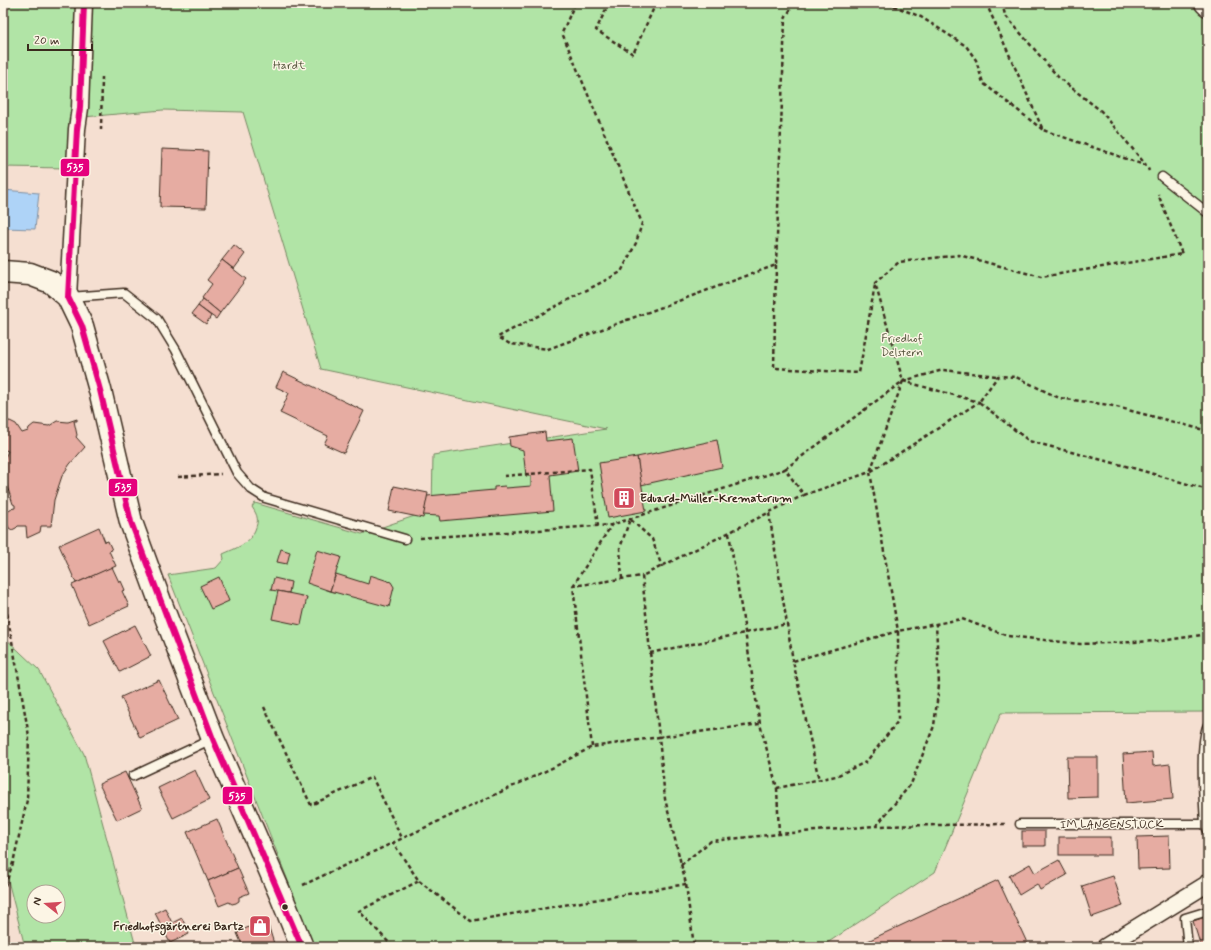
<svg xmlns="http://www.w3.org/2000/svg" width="1211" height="950" font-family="Mynerve,sans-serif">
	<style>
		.green { fill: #b1e4a6; stroke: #768762; fill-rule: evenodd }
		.water { fill: #aed3f7; stroke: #808fa0 }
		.building { fill: #e6aca2; stroke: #3b2a1e }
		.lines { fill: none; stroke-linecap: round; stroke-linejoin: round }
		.lane-casing { stroke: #3b2a1e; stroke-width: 11 }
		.street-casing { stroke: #3b2a1e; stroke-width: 19 }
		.secondary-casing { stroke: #3b2a1e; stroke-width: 25 }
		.primary-casing { stroke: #3b2a1e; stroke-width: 25 }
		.path { stroke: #3b2a1e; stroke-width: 2.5; stroke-dasharray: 4 3; stroke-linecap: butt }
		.lane { stroke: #fcf5e5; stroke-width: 8 }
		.street { stroke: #fcf5e5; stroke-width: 16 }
		.secondary { stroke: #fcf5e5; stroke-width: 22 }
		.primary { stroke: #fcf5e5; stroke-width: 22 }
		.bus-1-casing { stroke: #fcf5e5; stroke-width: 9 }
		.bus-1 { stroke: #e5007d; stroke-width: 6 }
		.bus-dot { fill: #3b2a1e; stroke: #fcf5e5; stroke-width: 1.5 }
		.labels { text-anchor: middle; stroke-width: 3; stroke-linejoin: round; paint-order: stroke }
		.park-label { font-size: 12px; fill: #585840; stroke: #fcf5e5 }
		.poi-label { font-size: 12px; font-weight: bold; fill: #3b2a1e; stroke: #fcf5e5; text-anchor: start }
		.street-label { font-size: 12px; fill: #3b2a1e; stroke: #fcf5e5 }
		.line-badge { stroke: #fcf5e5; stroke-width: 1.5 }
		.badge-label { font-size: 11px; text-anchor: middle; font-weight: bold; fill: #fff }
	</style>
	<rect width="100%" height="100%" fill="#f5dfd1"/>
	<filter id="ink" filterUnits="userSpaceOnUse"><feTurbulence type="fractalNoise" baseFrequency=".025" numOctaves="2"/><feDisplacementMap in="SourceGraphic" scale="8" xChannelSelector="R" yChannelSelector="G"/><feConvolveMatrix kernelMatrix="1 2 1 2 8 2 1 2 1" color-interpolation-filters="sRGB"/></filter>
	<g filter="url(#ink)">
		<g class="green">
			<path d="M3,3H1208V712L1001,713L935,872L821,947H314L168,575L216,568L224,559L223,554C236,548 250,544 255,530C259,520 258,516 252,507L255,503L362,534L432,510L433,455L606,429L321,369L243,112L163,110L72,118L68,168L3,167Z"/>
			<path d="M3,636L39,670L84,754L136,947H25L4,865L3,868ZM34,892H58V916H34Z"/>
		</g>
		<path class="water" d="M3,190L39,193L35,229L3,228Z"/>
		<g class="building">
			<path d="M162,149L208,151L206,208L160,207Z"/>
			<path d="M234,245L245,254L234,269L222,260Z"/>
			<path d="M222,260L246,279L220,313L202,298L212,284L207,280Z"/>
			<path d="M203,299L220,313L216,319L198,306Z"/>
			<path d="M198,306L211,316L206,324L192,314Z"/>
			<path d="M283,372L364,411L344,453L324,444L328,436L280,413L289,393L276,387Z"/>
			<path d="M77,419V421H74L77,435L76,437L85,447L70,464L62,476L54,500L51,526H41L40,532L27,538L26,526H18L16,528L12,530L9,528L7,524L6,520L7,513L10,509L15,508V505L13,504L3,474V462L8,451L3,449V422L10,421L16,424L22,433L28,431L29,428L34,424L49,426L57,421L68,422Z"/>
			<path d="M545,432L546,441L573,438L578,471L550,475L553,511L440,521L439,516L423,515L427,496L494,490V487L505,486L506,488L531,486V476H526L523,450L510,446L509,437Z"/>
			<path d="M717,440L722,467L641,485L637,457Z"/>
			<path d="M637,457L646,511L608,518L599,463Z"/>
			<path d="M394,486L428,493L423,518L389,511Z"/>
			<path d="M99,527L105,542L108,541L112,550L109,551L116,566L76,583L59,545Z"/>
			<path d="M281,549L290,552L287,564L277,562Z"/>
			<path d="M317,550L341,557L330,591L307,583Z"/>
			<path d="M112,567L119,582L121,581L125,590L122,591L129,606L89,624L72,585Z"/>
			<path d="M336,574L368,584L370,575L391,582L394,587L389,607L330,591Z"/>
			<path d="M219,577L229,601L211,609L200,586Z"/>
			<path d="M274,578L291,582L289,593L271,590Z"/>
			<path d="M278,591L307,597L301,625L272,619Z"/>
			<path d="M135,625L151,656L120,672L104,641Z"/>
			<path d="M159,680L178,720L140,738L121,697Z"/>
			<path d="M1152,752L1153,766L1170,764L1173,799L1126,803L1123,754Z"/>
			<path d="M1067,757H1098V797L1068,798Z"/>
			<path d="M195,770L209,800L173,818L158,788Z"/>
			<path d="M125,772L142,808L117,820L99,784Z"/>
			<path d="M217,819L238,868L208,881L187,832Z"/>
			<rect x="1022" y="831" width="23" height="15"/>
			<path d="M1169,836L1170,868L1138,869L1137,837Z"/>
			<rect x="1059" y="837" width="52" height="18"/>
			<path d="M1059,860L1067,875L1040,890L1037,884L1019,895L1009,876L1030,864L1035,873Z"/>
			<path d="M238,868L249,893L239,897V901L236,903L232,904L229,902L219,906L208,881Z"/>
			<path d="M1113,876L1123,906L1092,917L1082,886Z"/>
			<path d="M998,880L1029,947H855Z"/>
			<path d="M165,908L172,923L182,918L189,934L170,943L155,913Z"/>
			<path d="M1208,916V947H1201L1193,921Z"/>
			<path d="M266,918L275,947H243L237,933Z"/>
		</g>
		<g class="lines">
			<g class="lane-casing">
				<g id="lane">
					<path d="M1162,177L1208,213"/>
					<path d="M69,297L124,293L157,319L176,350L237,473L251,489L265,498L405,539"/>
					<path d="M1208,725C1199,742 1204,802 1205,824L1208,831"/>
					<path d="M133,776L212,739"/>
					<path d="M1020,824H1205"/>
					<path d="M1188,947L1185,918L1208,911"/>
				</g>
			</g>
			<g class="street-casing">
				<g id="street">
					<path d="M68,297L77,129L80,108L84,3"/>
					<path d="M1105,947L1207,884L1208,882"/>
				</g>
			</g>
			<g class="secondary-casing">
				<path id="secondary" d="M3,272L30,274L51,282L68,297L82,326L100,390L131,522L161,604L213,739L282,898L302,947"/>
			</g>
			<g class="primary-casing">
				<path id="primary" d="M1206,3L1208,5"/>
			</g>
			<g class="path">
				<path d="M575,3L562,33L642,223L636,243L621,272L498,337L510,344L548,349L776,265L785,19L794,3"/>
				<path d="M609,3L596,30L633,54L656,3"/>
				<path d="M887,3L921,17L966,46L976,60L983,83L1043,130"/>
				<path d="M986,3L1043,130L1147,166L1149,171"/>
				<path d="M1002,3L1005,15L1059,78L1101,111L1146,165"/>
				<path d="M101,130L102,77"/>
				<path d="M776,265L774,368L859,373L875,285"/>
				<path d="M903,381L979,402L870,472L903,381L875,283L899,262L959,255L1041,277L1182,254L1158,194"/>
				<path d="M1208,431L1109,405L1059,398L1016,377L998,376L979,402L1029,441L1133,468L1208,490"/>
				<path d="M785,469L903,381L943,370L997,376"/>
				<path d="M504,476L590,469L598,526"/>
				<path d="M178,477L221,474"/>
				<path d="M804,495L870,472L898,631L793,661L819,780"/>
				<path d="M769,513L793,661"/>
				<path d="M729,533L760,724"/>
				<path d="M420,538L611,525L785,469L804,495L642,576L659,737L760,724L777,788L836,776L866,762L898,721V631L962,619L1008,636L1080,644L1161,641L1208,634"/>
				<path d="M622,579L620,548L630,519L652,539L662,567"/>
				<path d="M573,586L611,526"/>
				<path d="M3,600L7,613L29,736L27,800L13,863L3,891"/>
				<path d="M650,653L787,624"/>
				<path d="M264,707L311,805L372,777L402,838"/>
				<path d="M592,747L573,586L642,576"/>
				<path d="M777,788L779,834"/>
				<path d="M876,826L911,784L934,726L939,685L936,624"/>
				<path d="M681,865L711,841L779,834L875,826L1006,824"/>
				<path d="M419,881L471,921L686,884"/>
				<path d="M303,885L554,767L592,747L659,737L665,799L686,884L694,947"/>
				<path d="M393,947L359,911L419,881L393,843"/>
			</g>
			<use href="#lane" class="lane"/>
			<use href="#street" class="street"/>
			<use href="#secondary" class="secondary"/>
			<use href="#primary" class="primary"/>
			<g class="bus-1-casing">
				<path id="bus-1" d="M84,3L80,108L77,129L68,297L82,326L100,390L131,522L213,739L302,947"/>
			</g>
			<use href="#bus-1" class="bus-1"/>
		</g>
	</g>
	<defs>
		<g id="building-square" transform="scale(1.15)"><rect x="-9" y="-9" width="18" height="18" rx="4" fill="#d1495b" stroke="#fcf5e5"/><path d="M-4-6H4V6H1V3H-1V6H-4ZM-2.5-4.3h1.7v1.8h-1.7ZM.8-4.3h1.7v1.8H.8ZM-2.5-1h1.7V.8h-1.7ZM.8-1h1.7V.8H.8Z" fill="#fff"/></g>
		<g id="shop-square" transform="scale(1.15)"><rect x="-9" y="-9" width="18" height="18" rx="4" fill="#d1495b" stroke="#fcf5e5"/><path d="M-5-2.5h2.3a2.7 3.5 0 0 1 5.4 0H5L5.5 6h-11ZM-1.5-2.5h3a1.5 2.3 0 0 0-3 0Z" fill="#fff"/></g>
	</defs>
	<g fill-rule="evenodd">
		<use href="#building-square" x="624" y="498"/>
		<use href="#shop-square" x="260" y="926"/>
	</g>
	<circle class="bus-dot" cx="285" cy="907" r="3.5"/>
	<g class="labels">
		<g class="park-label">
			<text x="289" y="69">Hardt</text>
			<text x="902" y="342">Friedhof<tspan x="902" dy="14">Delstern</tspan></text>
		</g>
		<g class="poi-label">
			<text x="640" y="502">Eduard-Müller-Krematorium</text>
			<text x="244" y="930" text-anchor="end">Friedhofsgärtnerei Bartz</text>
		</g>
		<g class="street-label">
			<text x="1112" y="828">IM LANGENSTÜCK</text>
		</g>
	</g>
	<g class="line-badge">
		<rect x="60" y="158" width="30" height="19" rx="4" fill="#e5007d"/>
		<rect x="108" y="478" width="30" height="19" rx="4" fill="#e5007d"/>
		<rect x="222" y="786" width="31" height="19" rx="4" fill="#e5007d"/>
	</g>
	<g class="badge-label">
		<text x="75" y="171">535</text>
		<text x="123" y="491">535</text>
		<text x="237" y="800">535</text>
	</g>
	<rect width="1211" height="950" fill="none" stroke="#fcf5e5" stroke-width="16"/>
	<rect x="8" y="8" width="1195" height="934" fill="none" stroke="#3b2a1e" stroke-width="1.5" filter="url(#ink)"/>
	<g transform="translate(46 904) rotate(287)"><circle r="19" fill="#fcf5e5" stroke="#afa495"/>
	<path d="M0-3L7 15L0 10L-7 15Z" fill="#d1495b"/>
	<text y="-6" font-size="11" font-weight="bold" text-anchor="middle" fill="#3b2a1e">N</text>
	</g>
	<path d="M28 44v6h64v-6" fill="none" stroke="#3b2a1e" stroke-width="2"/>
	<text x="34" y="44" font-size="12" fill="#3b2a1e" stroke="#fcf5e5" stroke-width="3" paint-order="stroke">20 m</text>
</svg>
